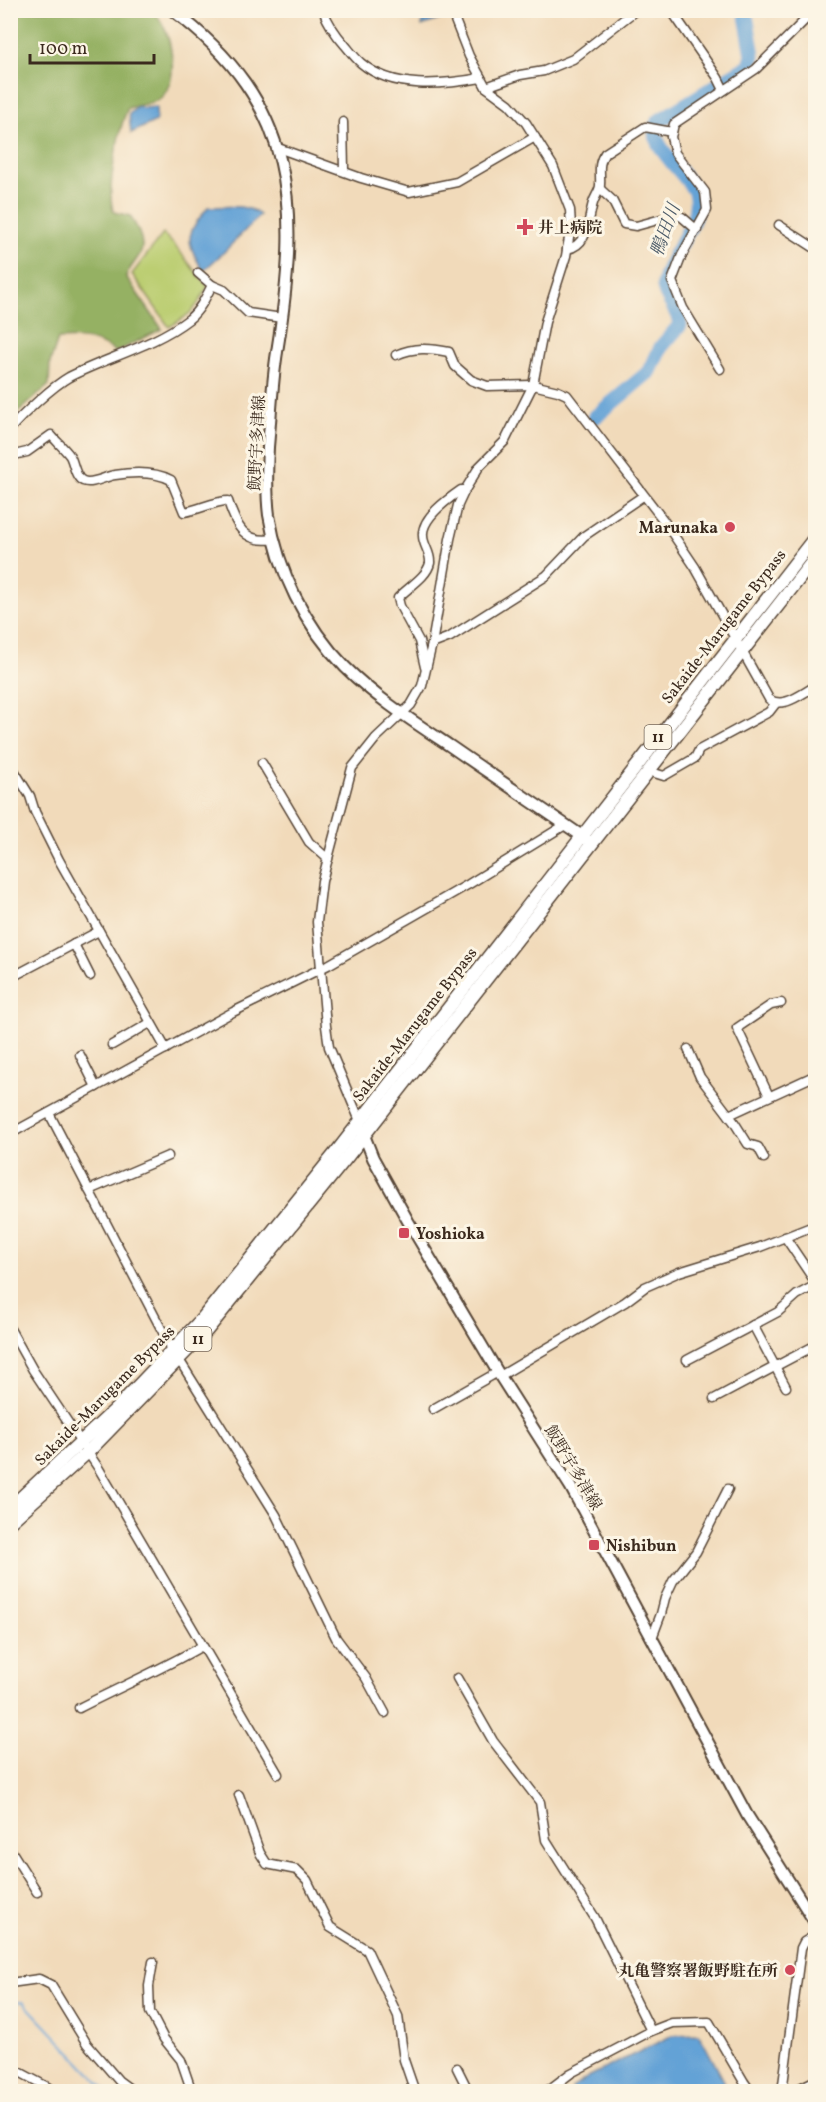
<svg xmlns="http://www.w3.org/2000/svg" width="826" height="2102" font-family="Vollkorn,'Noto Serif JP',serif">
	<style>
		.green { fill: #bcce72; stroke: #7c7c48; stroke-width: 1.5 }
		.forest { fill: #95b164; stroke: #686e41; stroke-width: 1.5 }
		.water { fill: #63a2d6; stroke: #4f667a; stroke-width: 1.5 }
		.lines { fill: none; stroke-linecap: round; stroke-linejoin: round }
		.stream { stroke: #63a2d6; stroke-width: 2 }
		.river { stroke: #63a2d6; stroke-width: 15 }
		.minor-casing { stroke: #564435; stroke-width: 11 }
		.major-casing { stroke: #564435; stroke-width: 14 }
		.highway-casing { stroke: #564435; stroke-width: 15 }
		.minor { stroke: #fff; stroke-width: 8 }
		.major { stroke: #fff; stroke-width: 10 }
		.highway { stroke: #fff; stroke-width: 12 }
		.poi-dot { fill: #d1495b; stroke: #fcf5e5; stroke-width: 2 }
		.labels { text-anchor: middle; stroke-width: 6; stroke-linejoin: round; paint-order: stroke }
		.shield { fill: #fcf5e5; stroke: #75675a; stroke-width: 1.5 }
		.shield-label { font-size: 15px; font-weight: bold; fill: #3b2a1e }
		.poi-label { font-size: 16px; font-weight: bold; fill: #3b2a1e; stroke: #fcf5e5; text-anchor: start }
		.street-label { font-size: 16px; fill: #3b2a1e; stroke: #fcf5e5 }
		.water-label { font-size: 18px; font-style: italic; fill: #4b5a68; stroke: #fcf5e5 }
	</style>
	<rect width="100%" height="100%" fill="#fcf5e5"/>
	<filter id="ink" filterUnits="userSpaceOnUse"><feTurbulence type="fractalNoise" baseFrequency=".0167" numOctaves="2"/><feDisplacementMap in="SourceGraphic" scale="12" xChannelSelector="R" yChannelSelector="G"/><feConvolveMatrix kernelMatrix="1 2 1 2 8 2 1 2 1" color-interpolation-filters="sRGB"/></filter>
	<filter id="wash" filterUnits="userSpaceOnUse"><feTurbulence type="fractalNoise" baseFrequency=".008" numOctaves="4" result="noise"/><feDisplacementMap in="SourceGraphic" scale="24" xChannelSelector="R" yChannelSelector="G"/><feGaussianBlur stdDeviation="1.35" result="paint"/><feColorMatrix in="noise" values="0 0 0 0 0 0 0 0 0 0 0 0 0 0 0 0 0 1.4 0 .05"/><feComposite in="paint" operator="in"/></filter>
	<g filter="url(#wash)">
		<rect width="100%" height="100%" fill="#f1daba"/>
		<path class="green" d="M163,234C181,249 191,269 208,286C196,309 192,314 169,327L132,274Z"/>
		<path class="forest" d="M11,10L153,11C171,28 181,76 162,97C156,104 137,105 128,108C119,127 105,194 114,212L130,216C136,225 145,241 141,252C137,261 129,267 126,277L162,329L116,352C96,339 81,337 58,339L50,363L49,385L12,418L10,414Z"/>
		<g class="water">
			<path d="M421,11H447L449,16L422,26Z"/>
			<path d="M137,107L144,108L156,107V121L131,133L129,114Z"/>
			<path d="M208,207C224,207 247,203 260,215L224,252L203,271C185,239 185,236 208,207Z"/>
			<path d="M699,2034L725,2083L718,2091L573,2092L572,2088L588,2077L673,2035Z"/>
		</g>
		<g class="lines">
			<path class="stream" d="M10,2003L23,2002L108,2092"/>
			<path class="river" d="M595,417L650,371L661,347L680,325C679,309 662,295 664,283C668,254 704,222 695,193C689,175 641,140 659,121L750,65L753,55L745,10"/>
		</g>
	</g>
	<g filter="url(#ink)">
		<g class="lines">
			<g class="minor-casing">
				<g id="minor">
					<path d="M323,10C328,23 336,35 345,45C350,51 355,58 361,63C393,90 442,85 481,78"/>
					<path d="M671,10L718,78L724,90"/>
					<path d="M486,87L520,75L544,71L573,59L636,10"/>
					<path d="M343,122L344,170"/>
					<path d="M278,148L361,178L409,192L457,182L535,137"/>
					<path d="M600,189L612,200L624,224L636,226L676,215L682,217L697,230"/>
					<path d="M779,225L816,249"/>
					<path d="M567,249C589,245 588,219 593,203C595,196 600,191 600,185C601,173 597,164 605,153L645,127L672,132"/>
					<path d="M198,273L212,285L224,290L248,313L282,318"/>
					<path d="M396,355C414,347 430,348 449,352L455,366L471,380L487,386L533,385L558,391L567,395L664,521L695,567L769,699C783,710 802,693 816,686"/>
					<path d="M720,369L683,308L672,281L682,255L707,210L705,192L675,153L671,137L674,124L756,69L815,10"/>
					<path d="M10,429C23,414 53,386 69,377C108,357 154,346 189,319C200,310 206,297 212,285"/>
					<path d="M10,456L27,452L51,435C57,442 65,449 70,456C74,463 75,478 83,481C92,485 106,476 115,475C134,472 154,471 171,480L184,512C199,510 214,501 228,501C236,526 244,544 274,539"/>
					<path d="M432,644L450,637L546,576L584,536L643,496"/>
					<path d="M425,667L419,641L400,606L398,598C407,588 427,577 430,563C431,553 423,545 423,536C421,518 448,499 461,490H465"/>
					<path d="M262,763L309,842L328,859"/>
					<path d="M10,764L30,796L35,812L59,860L166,1049"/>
					<path d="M648,771L664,776L695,758L699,750L769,712L776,703"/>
					<path d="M74,944L90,976"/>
					<path d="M10,978L99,931"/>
					<path d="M112,1045L150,1023"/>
					<path d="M688,1049L700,1077L734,1122L748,1144L758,1147L764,1158"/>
					<path d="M80,1055L96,1087"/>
					<path d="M769,1096L737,1028L771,1005L781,1003"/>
					<path d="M49,1113L168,1342L276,1515L336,1638L366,1678L385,1713"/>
					<path d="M729,1115L816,1075"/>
					<path d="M360,1121L329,1047L326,1026L317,922L322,881L352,768L376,738L411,705L422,686L432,644L450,539L458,505L465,490L479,467L505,441L533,385L545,322L566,256L571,226L570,210L553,166L526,123L509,104L486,87L469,56L451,10"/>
					<path d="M10,1134L233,1012L328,965L469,884L565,825"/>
					<path d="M89,1190L168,1156"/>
					<path d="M785,1237L816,1283"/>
					<path d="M753,1325L786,1387"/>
					<path d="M10,1329L33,1370L99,1469L278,1774"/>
					<path d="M687,1360L778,1312L797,1295L816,1285"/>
					<path d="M500,1376L625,1302L645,1287L679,1272L760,1247L816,1225"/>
					<path d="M714,1399L816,1345"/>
					<path d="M433,1409L498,1372"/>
					<path d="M652,1638L661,1614L665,1598L673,1581L696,1552L728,1489"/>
					<path d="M457,1678L493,1741L540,1802L546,1840L595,1918L651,2031"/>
					<path d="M79,1708C120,1687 162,1669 202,1646"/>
					<path d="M239,1795L260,1853L267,1864L297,1870L307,1880L330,1927L367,1950L398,2016L404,2060L415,2092"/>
					<path d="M10,1849L37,1892"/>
					<path d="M153,1962L149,1986L150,2012L164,2039L181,2060L192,2092"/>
					<path d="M10,1983L39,1979L51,1985L87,2044L119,2081L134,2092"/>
					<path d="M10,2067L57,2092"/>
					<path d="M457,2068L469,2092"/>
					<path d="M546,2092L571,2073L651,2031L672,2023L709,2022L744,2082L751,2092"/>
					<path d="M782,2092L801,1948L804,1942L816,1935"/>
					<path d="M792,2092L816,2080"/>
				</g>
			</g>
			<g class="major-casing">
				<g id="major">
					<path d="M172,10C299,105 300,207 277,352C272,383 271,415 268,447C267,469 266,492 269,515C278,571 305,626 345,667C376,698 414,722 450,746C496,778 543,809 589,841"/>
					<path d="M362,1130L373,1158L408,1221L500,1376L570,1486L747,1815L816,1924"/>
				</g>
			</g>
			<g class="highway-casing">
				<g id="highway">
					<path d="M10,1508L116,1409L202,1319L338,1150L816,536"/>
					<path d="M10,1522L88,1452L207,1330L347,1157L816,557"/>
				</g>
			</g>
			<use href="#minor" class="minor"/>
			<use href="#major" class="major"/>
			<use href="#highway" class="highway"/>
		</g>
	</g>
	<g class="poi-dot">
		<path d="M522 218h6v6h6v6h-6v6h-6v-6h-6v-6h6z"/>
		<circle cx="730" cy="527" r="6"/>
		<rect x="398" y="1227" width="12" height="12" rx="3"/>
		<rect x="588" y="1539" width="12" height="12" rx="3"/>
		<circle cx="790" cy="1970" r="6"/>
	</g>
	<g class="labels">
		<g class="shield">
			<rect x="644.5" y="725" width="27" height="24" rx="4.5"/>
			<rect x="184.5" y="1327" width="27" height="24" rx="4.5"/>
		</g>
		<g class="shield-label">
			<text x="658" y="742">11</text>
			<text x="198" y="1344">11</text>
		</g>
		<g class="poi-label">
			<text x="538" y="233">井上病院</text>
			<text x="718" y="533" text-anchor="end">Marunaka</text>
			<text x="416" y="1239">Yoshioka</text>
			<text x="606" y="1551">Nishibun</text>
			<text x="778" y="1976" text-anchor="end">丸亀警察署飯野駐在所</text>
		</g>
		<g class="street-label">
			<text transform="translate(256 443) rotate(-87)" y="6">飯野宇多津線</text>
			<text transform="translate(723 626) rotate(-52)" y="6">Sakaide-Marugame Bypass</text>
			<text transform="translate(414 1024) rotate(-52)" y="6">Sakaide-Marugame Bypass</text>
			<text transform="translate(104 1395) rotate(-45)" y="6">Sakaide-Marugame Bypass</text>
			<text transform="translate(574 1467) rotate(59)" y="6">飯野宇多津線</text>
		</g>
		<g class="water-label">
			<text transform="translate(665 230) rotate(-70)" y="6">鴨田川</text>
		</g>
	</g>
	<rect width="826" height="2102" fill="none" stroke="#fcf5e5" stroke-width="36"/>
	<path d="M30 54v9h124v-9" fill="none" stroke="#3b2a1e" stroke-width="3"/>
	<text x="39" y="54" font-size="18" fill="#3b2a1e" stroke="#fcf5e5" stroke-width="4.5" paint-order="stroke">100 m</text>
</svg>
